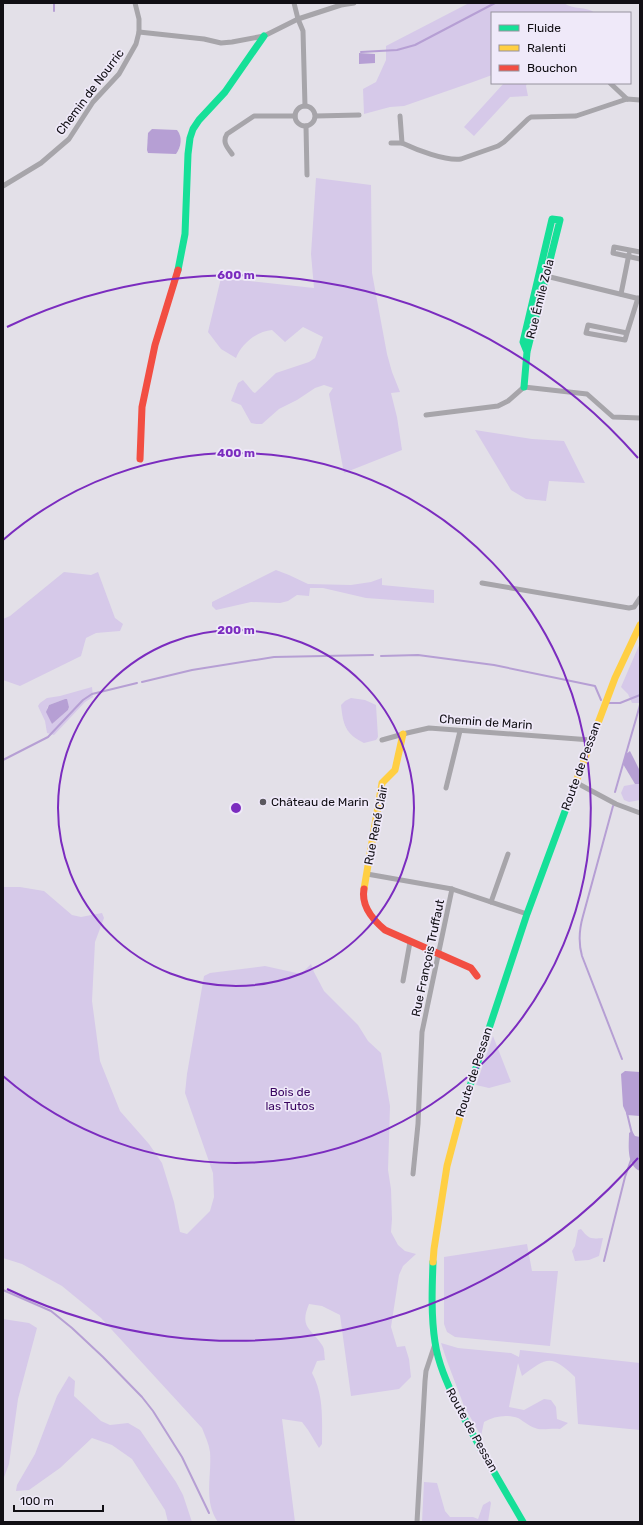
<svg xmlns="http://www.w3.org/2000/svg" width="643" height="1525" font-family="Rubik,sans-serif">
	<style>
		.green { fill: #d6c9e9; fill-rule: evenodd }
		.water { fill: #b69fd4 }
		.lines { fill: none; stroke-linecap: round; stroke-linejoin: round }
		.stream { stroke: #b69fd4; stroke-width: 2 }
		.street { stroke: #a7a5aa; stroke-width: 5 }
		.fast { stroke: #16e098; stroke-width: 7 }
		.slow { stroke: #ffcf43; stroke-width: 7 }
		.jam { stroke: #f24e42; stroke-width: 7 }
		.ring { fill: none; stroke: #7b2cbf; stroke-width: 2 }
		.poi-dot { fill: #5a585e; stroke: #efe9f9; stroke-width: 1.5 }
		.labels { text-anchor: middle; stroke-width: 3.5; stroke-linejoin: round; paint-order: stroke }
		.street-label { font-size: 12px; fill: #110f14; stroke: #efe9f9 }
		.poi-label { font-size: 12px; fill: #110f14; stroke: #efe9f9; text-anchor: start }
		.park-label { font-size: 12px; fill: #390560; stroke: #efe9f9 }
		.centre { fill: #7b2cbf; stroke: #efe9f9; stroke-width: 2 }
		.ring-label { font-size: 12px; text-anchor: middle; font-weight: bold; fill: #7b2cbf; stroke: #efe9f9; stroke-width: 3.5; stroke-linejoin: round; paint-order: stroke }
	</style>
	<rect width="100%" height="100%" fill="#e3e0e8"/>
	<g class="green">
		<path d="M469,3H564C573,10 586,6 595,13H492V75L473,82L404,106L390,107L364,114L363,89L376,82L386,60V46Z"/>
		<path d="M504,83H527L526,86L528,96L510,97L474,136L464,127Z"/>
		<path d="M316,178L371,185L372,273L387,354L392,372L400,392L391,393L397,417L402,450L344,473L329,394L333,388L324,385L315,388L297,400L279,409L262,424H256L251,423L241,405L231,401L238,383L243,380L253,392L255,393L276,373L309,362L315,358L323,337L303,327L285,342L272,330C257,331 241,344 236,358L221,349L208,332L221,278L314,288L311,254Z"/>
		<path d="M475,430L532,439L564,441L585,483L549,481L546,501L526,499L511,490Z"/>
		<path d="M276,570L289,575L308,584L351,585L371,582L382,578V585L434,590V603L366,598L323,588H310L309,596L297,595L288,601L280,603L251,602L216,610L212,606V602Z"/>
		<path d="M64,572L91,575L98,572L115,618L123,624L120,631L96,633L86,638L81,656L20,686L3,680V619L10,616Z"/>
		<path d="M640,643V703H632L628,694L621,687Z"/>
		<path d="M92,687L93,697L85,702L54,735L47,733L45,721L38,706L40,703L47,698L60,696ZM65,699H66L69,707L68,710L52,724L47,708L49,705Z"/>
		<path d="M351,698L365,700L376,705L378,737L376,740L364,743C345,734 343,724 341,705L345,701Z"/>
		<path d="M635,784H640V800L629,802L624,800L621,793L624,786Z"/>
		<path d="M3,887H20L44,891L72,915L81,917L102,913L104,918L95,942L92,1001L100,1061L120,1111L149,1144L162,1163L174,1202L180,1232L187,1234L210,1211L214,1197L213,1173L185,1093L187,1074L204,976L210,973L265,966L301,974L311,964L314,972L324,991L358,1025L368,1041L381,1053L390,1106L388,1170L391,1189L392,1219L391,1232L398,1245L405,1251L416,1254L403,1266L399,1275L391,1327L397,1347L405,1346L409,1359L411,1377L399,1389L351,1396L340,1315L322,1306L309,1304C299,1328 311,1328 322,1345C325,1349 324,1355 325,1360L317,1361L312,1373C324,1395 322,1420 322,1444L319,1448L308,1430L302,1422L282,1419L295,1522H218C203,1501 212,1476 210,1452C209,1444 205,1436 202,1428L101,1318L62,1286L22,1264L3,1258Z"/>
		<path d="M493,1036L511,1082L489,1088L476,1085Z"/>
		<path d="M581,1229C589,1239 590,1239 603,1238L599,1256L589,1260L575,1261L572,1251L575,1246L578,1230Z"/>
		<path d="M527,1244L532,1271H558L550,1346L455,1337L447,1332L444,1324V1257Z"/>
		<path d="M3,1319L29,1323L37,1328L18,1399L9,1464L3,1480Z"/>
		<path d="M441,1343L458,1348L511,1353L519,1357L520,1350L640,1363V1430L578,1424L575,1377C551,1354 547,1357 522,1376L518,1363L509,1407L524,1410L544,1399L551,1400L556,1407L557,1419L568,1423L560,1429C553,1428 544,1430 538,1429C530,1427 525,1422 518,1418C507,1414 494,1416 484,1422L481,1436L464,1406L447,1361Z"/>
		<path d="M69,1376L75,1381L74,1396L101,1421L110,1425L128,1423L140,1430L176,1482L183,1495L192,1522H168L165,1510L132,1459L112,1445L92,1438L60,1468L29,1490L16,1491L17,1485L35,1454L57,1396Z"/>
		<path d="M424,1482L437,1483L445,1511L450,1517H473L478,1519L483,1505L490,1501L491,1503L488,1522H422Z"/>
	</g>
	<g class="water">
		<path d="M359,53L375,54V63L359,64Z"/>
		<path d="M152,129L177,130C183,137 181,147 176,154L148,153L147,150L148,133Z"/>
		<path d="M65,699H67L69,707L68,710L52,724L46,712L49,705Z"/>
		<path d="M630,751L640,771V784H635L623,764L626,754Z"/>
		<path d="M625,1071L640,1072V1116L627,1115L623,1106L621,1074Z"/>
		<path d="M632,1131L635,1136L640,1137V1171C626,1165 629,1145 629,1133Z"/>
	</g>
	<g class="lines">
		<g class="stream">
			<path d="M54,11V3"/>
			<path d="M361,52L397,50L415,45L495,3"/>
			<path d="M381,656L418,655L494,665L595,686L601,700"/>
			<path d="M142,682L192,670L274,657L373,655"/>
			<path d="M609,703H620L640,695"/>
			<path d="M3,760L48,737L83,700L92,694L137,683"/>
			<path d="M615,792L640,705"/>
			<path d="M613,806L583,916C579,930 578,942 582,956L622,1059"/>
			<path d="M627,1113L632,1134"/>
			<path d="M604,1261L625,1177L631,1160"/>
			<path d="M3,1290L51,1311L72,1328L103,1357L142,1397L153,1411L182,1457L209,1513"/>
		</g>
		<g class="street">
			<path d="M294,3L298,19L303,31L305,106"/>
			<path d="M139,32L204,39L221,43L232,42L264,36L298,19L341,5L354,3"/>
			<path d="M610,83L627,99"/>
			<circle cx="305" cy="116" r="10"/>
			<path d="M316,116L359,115"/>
			<path d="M400,116L402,143C417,150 445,161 461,159L498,146L504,142L528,119L531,117L576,116L627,99L640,100"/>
			<path d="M306,126L307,175"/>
			<path d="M391,143H402"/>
			<path d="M232,154C227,147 222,142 227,134L254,116H295"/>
			<path d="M3,186L41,163L69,139L93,102L119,74L136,44L139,32V19L135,3"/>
			<path d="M640,252L614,247L613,253L640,259"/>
			<path d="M546,276L640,299"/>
			<path d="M621,294L629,254"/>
			<path d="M627,333L625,340L586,333L588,325L627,333L638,298"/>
			<path d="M426,415L498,406L508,401L524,387L587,394L613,417L640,418"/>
			<path d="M482,583L629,608L634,607L640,598"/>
			<path d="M382,740L407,733L429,728L591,740"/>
			<path d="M575,782L616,804L640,813"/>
			<path d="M446,788L460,731"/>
			<path d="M367,874L452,889L527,914"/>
			<path d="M491,902L508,854"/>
			<path d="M403,981L410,942"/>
			<path d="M413,1174L418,1124L422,1032L452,889"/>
			<path d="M417,1522L425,1381L426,1371L435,1344"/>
		</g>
		<g class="fast">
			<path d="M178,270L185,234L188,154L190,138L193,129L199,120L225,92L264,36"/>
			<path d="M524,387L527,352L560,220L552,219L523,342L527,352"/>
			<path d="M461,1113L527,914L571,795"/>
			<path d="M433,1262C432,1289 431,1316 435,1342C438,1363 447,1383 456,1402C476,1443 500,1482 523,1522"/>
		</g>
		<g class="slow">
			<path d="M571,795L615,678L640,625"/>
			<path d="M364,889L382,783L395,770L403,734"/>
			<path d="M433,1262L434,1249L447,1166L461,1113"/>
		</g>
		<g class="jam">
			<path d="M140,459L142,407L155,345L178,270"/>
			<path d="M364,889C361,905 373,920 385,930L471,968L477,976"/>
		</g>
	</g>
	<g class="ring">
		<circle cx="236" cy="808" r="178"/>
		<path d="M3 540A355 355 0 1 1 3 1076"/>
		<path d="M638 1158A533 533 0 0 1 7 1289M7 327A533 533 0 0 1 638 458"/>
	</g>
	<circle class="poi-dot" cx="263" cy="802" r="4"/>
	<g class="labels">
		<g class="street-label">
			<text transform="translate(90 92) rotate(-53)" y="4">Chemin de Nourric</text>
			<text transform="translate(540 299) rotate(-76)" y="4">Rue Émile Zola</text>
			<text transform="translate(486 722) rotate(4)" y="4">Chemin de Marin</text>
			<text transform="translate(581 766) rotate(-70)" y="4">Route de Pessan</text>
			<text transform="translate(376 825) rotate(-79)" y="4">Rue René Clair</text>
			<text transform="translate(428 958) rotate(-78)" y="4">Rue François Truffaut</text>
			<text transform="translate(474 1072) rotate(-72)" y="4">Route de Pessan</text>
			<text transform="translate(472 1430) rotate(61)" y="4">Route de Pessan</text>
		</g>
		<g class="poi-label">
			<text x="271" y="806">Château de Marin</text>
		</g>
		<g class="park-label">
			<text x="290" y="1096">Bois de<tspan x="290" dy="14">las Tutos</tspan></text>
		</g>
	</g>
	<circle cx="236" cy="808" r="6" class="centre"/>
	<g class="ring-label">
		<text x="236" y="279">600 m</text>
		<text x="236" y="457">400 m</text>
		<text x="236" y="634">200 m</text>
	</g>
	<rect width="643" height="1525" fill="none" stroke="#110f14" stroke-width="8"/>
	<rect x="491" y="12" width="140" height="72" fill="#efe9f9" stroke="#96929d"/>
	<rect x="499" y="25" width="20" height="6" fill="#16e098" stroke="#96929d"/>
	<text x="527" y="32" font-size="12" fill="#110f14">Fluide</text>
	<rect x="499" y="45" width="20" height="6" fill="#ffcf43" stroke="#96929d"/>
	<text x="527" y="52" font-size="12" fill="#110f14">Ralenti</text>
	<rect x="499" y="65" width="20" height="6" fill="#f24e42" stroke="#96929d"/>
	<text x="527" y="72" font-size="12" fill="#110f14">Bouchon</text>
	<path d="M14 1505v6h89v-6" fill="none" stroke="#110f14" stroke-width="2"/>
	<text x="20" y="1505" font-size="12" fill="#110f14" stroke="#efe9f9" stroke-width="3" paint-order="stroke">100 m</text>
</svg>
